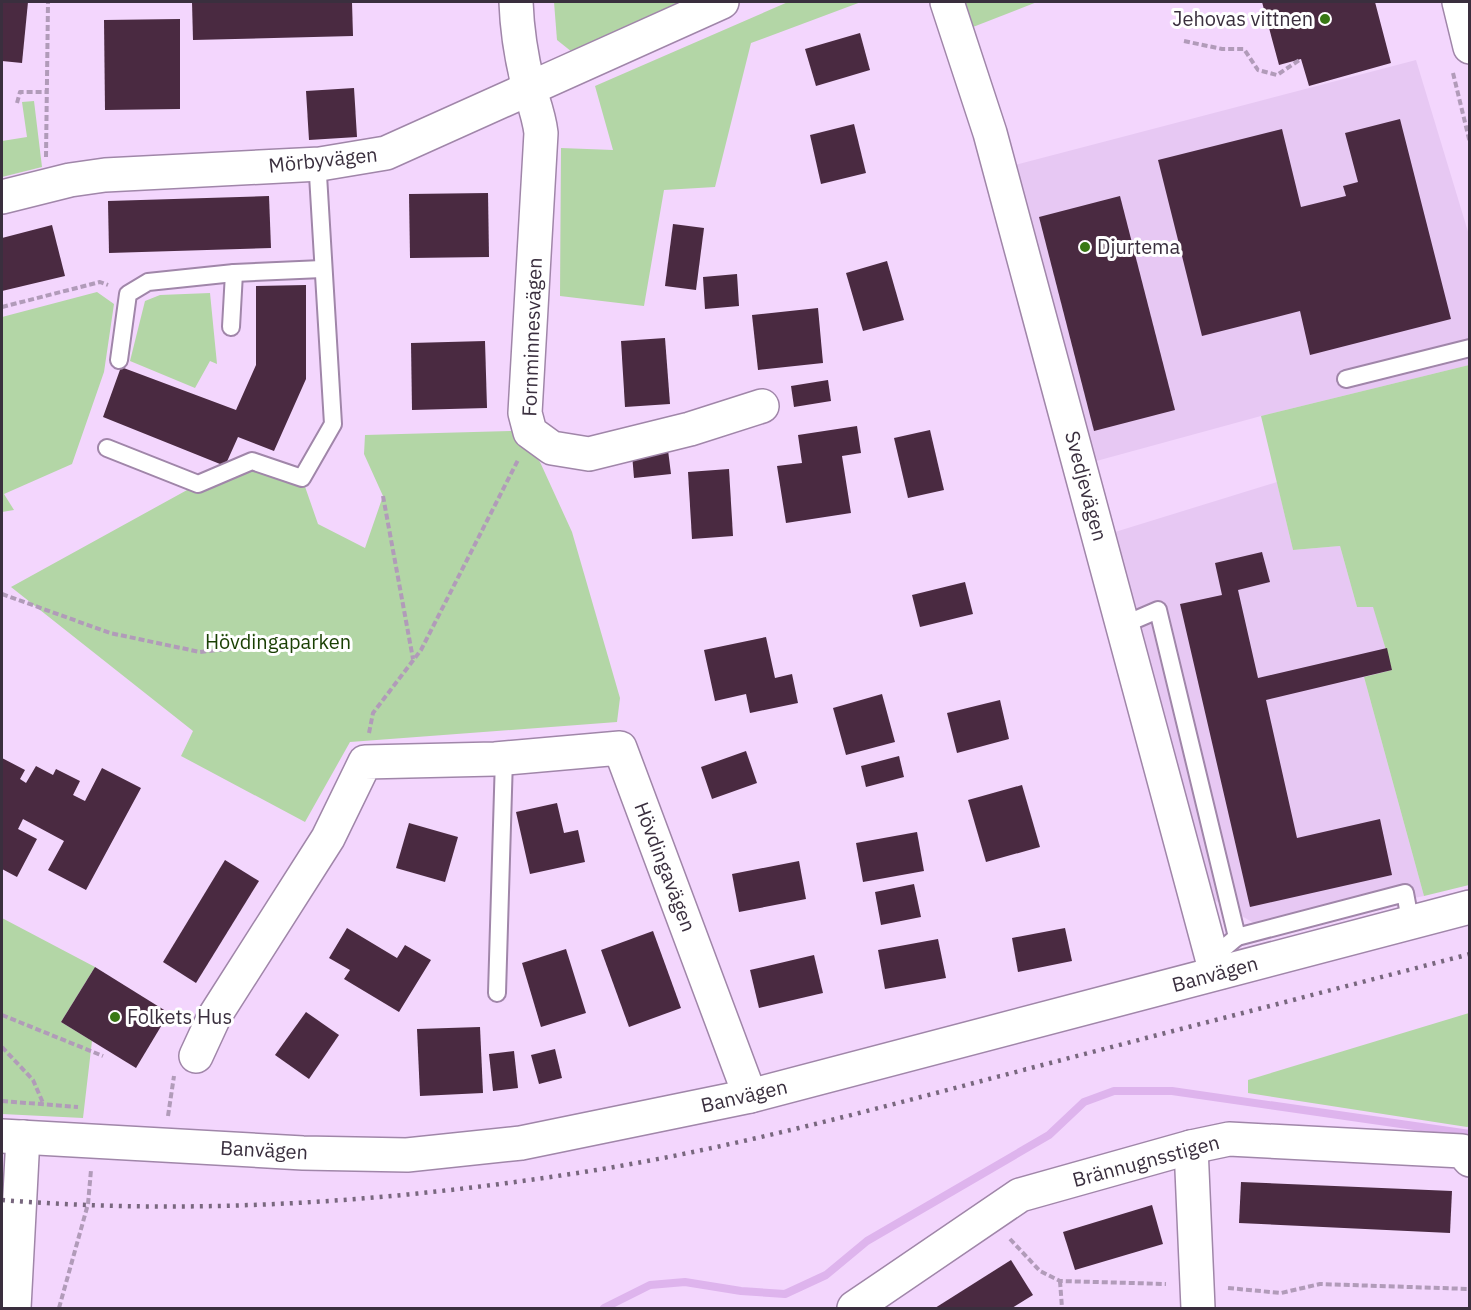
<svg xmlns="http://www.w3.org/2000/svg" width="1471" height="1310" font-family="'IBM Plex Sans',sans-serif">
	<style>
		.built { fill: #e7c8f3 }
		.green { fill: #b3d6a6 }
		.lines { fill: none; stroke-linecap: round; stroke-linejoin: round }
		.stream { stroke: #deb4ed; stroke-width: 8 }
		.building { fill: #4a2a41 }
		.service-casing { stroke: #a086a9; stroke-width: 20 }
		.minor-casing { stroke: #a086a9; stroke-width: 36 }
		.tertiary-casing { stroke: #a086a9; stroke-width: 36 }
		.path { stroke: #b19bb9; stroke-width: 4; stroke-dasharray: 6 3; stroke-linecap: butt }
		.service { stroke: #fff; stroke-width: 16 }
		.minor { stroke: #fff; stroke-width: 33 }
		.tertiary { stroke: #fff; stroke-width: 33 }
		.rail { stroke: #78677e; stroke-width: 4.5; stroke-dasharray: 3 6; stroke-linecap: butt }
		.poi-dot { fill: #387814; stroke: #fff; stroke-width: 2 }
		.labels { text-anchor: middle; stroke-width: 6; stroke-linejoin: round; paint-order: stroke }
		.poi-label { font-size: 20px; fill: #3a2f3e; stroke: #fff; text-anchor: start }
		.street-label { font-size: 20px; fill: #3a2f3e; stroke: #fff }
		.park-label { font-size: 20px; fill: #193f03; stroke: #fff }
	</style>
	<rect width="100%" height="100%" fill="#f3d6fd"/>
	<g class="built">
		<path d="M1416,60L1469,235V365L1261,416L1089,463L1015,165Z"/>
		<path d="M1277,482L1293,550L1340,546L1357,607L1373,606L1392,670L1364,677L1424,896L1264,929L1211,898L1115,532Z"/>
	</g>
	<g class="green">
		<path d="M554,2H683L572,52L557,40Z"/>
		<path d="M788,2H861L751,43L715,187L664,190L644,306L560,296L561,148L613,150L595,86Z"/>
		<path d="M965,2H1037L973,27Z"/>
		<path d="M34,101L42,167L2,177V141L27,137L22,102Z"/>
		<path d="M97,292L114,304L104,372L72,464L4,494L14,510L2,512V317Z"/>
		<path d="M210,293L217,364L210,361L195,388L130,361L145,301L160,295Z"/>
		<path d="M1469,365V885L1424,896L1364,677L1392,670L1373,607H1357L1340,546L1293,550L1261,416Z"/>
		<path d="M512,431L540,462L572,532L620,698L617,722L350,742L305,822L181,756L193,731L11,587L198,484L252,461L302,478L318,524L365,548L383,496L364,454L365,435Z"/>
		<path d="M2,918L95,967L61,1022L92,1041L83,1118L2,1114Z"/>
		<path d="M1469,1013L1470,1126L1467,1127L1248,1093V1080Z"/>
	</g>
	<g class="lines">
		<path class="stream" d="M604,1308L650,1285L685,1282L741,1291L785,1294L826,1275L867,1241L1049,1135L1084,1102L1114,1091H1172L1470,1134"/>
	</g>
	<g class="building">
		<path d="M2,2H28L22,63L2,61Z"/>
		<path d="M192,2H352L353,36L193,40Z"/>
		<path d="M1262,2H1375L1391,63L1309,86L1301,59L1279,65Z"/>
		<path d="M180,19V109L105,110L104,20Z"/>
		<path d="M860,33L870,70L816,86L805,49Z"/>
		<path d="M354,88L357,137L309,140L306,91Z"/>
		<path d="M1400,119L1451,319L1310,355L1300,311L1202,336L1158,160L1282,129L1301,207L1346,196L1343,186L1358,182L1345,133Z"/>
		<path d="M854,124L866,173L821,184L810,135Z"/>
		<path d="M488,193L489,257L410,258L409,194Z"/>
		<path d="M269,196L271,248L109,253L108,201Z"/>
		<path d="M1120,196L1175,410L1094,431L1039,217Z"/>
		<path d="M673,224L704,228L696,290L665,286Z"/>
		<path d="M52,225L65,276L2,291V238Z"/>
		<path d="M887,261L904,320L863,331L846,273Z"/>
		<path d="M737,274L739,306L705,309L703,277Z"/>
		<path d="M306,285V379L274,451L238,437L225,466L103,417L121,367L236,410L256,365V286Z"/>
		<path d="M818,308L823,363L758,370L752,315Z"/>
		<path d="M665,338L670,404L625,407L621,341Z"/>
		<path d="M485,341L487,408L412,410L411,343Z"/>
		<path d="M828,380L831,401L794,407L791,386Z"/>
		<path d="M857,426L861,453L842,456L851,513L786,523L777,466L802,463L798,435Z"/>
		<path d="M930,430L944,490L908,498L894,438Z"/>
		<path d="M668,450L671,474L634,478L632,454Z"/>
		<path d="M729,469L733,536L692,539L688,472Z"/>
		<path d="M1262,552L1270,582L1238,590L1258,678L1387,648L1392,670L1266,700L1297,838L1380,819L1392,875L1250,907L1180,604L1222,595L1215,563Z"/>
		<path d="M965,582L973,614L920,627L912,595Z"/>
		<path d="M766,637L775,678L792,674L798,703L750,713L746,694L715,701L704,650Z"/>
		<path d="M882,694L895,742L846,755L833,708Z"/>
		<path d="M1000,700L1009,739L957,753L947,713Z"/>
		<path d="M746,751L757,783L712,799L701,767Z"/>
		<path d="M899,756L904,777L866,787L861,766Z"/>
		<path d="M2,758L25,770L20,779L26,783L36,766L53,775L56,769L80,781L73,795L85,801L102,768L141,788L86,890L48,870L64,841L23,819L18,829L37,839L17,877L2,869Z"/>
		<path d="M1022,785L1040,847L986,862L968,800Z"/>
		<path d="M557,803L564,833L578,830L585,862L530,874L516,812Z"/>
		<path d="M409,823L458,837L445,882L396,868Z"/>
		<path d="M917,832L924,871L863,882L856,843Z"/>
		<path d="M225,860L259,881L196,983L163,962Z"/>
		<path d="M799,861L806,899L739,912L732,874Z"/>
		<path d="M914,884L921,917L881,925L875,892Z"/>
		<path d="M347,928L397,958L405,945L431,960L399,1012L344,979L350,970L329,958Z"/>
		<path d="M1065,928L1072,961L1018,972L1012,938Z"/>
		<path d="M653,931L681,1008L629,1027L601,950Z"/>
		<path d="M938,939L946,978L885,989L878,950Z"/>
		<path d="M566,949L586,1013L541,1027L522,963Z"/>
		<path d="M814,955L823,993L759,1008L750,970Z"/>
		<path d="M95,967L169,1013L136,1068L61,1022Z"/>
		<path d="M306,1012L339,1035L309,1079L275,1055Z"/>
		<path d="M480,1027L483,1093L420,1096L417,1029Z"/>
		<path d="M555,1049L562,1078L539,1084L531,1055Z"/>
		<path d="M514,1051L518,1088L493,1091L489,1054Z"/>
		<path d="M1241,1182L1452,1191L1450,1233L1239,1223Z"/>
		<path d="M1152,1205L1163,1244L1075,1270L1063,1232Z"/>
		<path d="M1011,1260L1033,1295L1012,1308H935Z"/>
	</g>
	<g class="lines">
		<g class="service-casing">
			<g id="service">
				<path d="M231,327L234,273"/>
				<path d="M119,360L128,294L148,282L234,273L322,269"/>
				<path d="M1346,379L1470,348"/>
				<path d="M107,448L198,484L252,461L302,478L333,424L318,175L320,164"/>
				<path d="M1123,625L1158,610L1237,937L1212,958"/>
				<path d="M1237,937L1405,893L1408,909L1415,922"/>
				<path d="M497,993L504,758"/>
			</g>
		</g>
		<g class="minor-casing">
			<g id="minor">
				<path d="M516,2C517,30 521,56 528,84C533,101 539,115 541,133L525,413L530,432L552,448L589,454L690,429L762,406"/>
				<path d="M947,2L990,133L1212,958L1220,972"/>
				<path d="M2,197L70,180L105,175L320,164L386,153L722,2"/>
				<path d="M196,1056L214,1017L328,838L365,762L495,759L620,748L750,1096"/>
				<path d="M1191,1147L1198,1308"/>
				<path d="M14,1308L23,1137"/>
				<path d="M854,1308L1020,1195L1191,1147L1229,1139L1462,1151L1470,1160"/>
			</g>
		</g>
		<g class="tertiary-casing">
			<g id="tertiary">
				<path d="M1459,2L1470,47"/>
				<path d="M2,1136L303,1153L407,1155L521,1143L750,1096L1470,907"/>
			</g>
		</g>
		<g class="path">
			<path d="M1184,41L1222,49H1244L1258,70L1277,75L1301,59"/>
			<path d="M1453,73L1470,143"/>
			<path d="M17,103L20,92H46"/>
			<path d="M46,157L48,2"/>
			<path d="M2,307L100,282L108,285"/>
			<path d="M383,496L413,659"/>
			<path d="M2,594L110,633L200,652L318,639"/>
			<path d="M369,733L373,713L421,650L518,460"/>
			<path d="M2,1015L103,1056"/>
			<path d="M2,1047L33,1080L43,1103"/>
			<path d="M2,1101L78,1107"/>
			<path d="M168,1116L174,1076"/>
			<path d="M1010,1239L1040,1271L1060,1281L1166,1284"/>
			<path d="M1060,1281L1062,1308"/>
			<path d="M1228,1288L1281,1293L1320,1284L1470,1289"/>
			<path d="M59,1308L88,1204L91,1170"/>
		</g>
		<use href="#service" class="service"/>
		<use href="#minor" class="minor"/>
		<use href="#tertiary" class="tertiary"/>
		<path class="rail" d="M2,1200C189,1215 378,1203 564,1175C708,1154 849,1116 989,1079C1149,1037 1309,996 1470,954"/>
	</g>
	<g class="poi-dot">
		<circle cx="1325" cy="19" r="6"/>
		<circle cx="1085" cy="247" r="6"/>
		<circle cx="115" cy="1017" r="6"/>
	</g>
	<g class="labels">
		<g class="poi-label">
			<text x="1313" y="26" text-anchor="end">Jehovas vittnen</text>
			<text x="1097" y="254">Djurtema</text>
			<text x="127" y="1024">Folkets Hus</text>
		</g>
		<g class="street-label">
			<text transform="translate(323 160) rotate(-6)" y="7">Mörbyvägen</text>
			<text transform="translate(532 337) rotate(-88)" y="7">Fornminnesvägen</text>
			<text transform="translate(1086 486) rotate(75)" y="7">Svedjevägen</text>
			<text transform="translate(665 867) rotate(69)" y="7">Hövdingavägen</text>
			<text transform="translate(1215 974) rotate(-15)" y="7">Banvägen</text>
			<text transform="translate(744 1096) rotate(-13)" y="7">Banvägen</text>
			<text transform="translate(264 1150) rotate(3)" y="7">Banvägen</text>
			<text transform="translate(1146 1161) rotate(-15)" y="7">Brännugnsstigen</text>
		</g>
		<g class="park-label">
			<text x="278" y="649">Hövdingaparken</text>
		</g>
	</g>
	<rect width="1471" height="1310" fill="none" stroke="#3a2f3e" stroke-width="6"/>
</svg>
